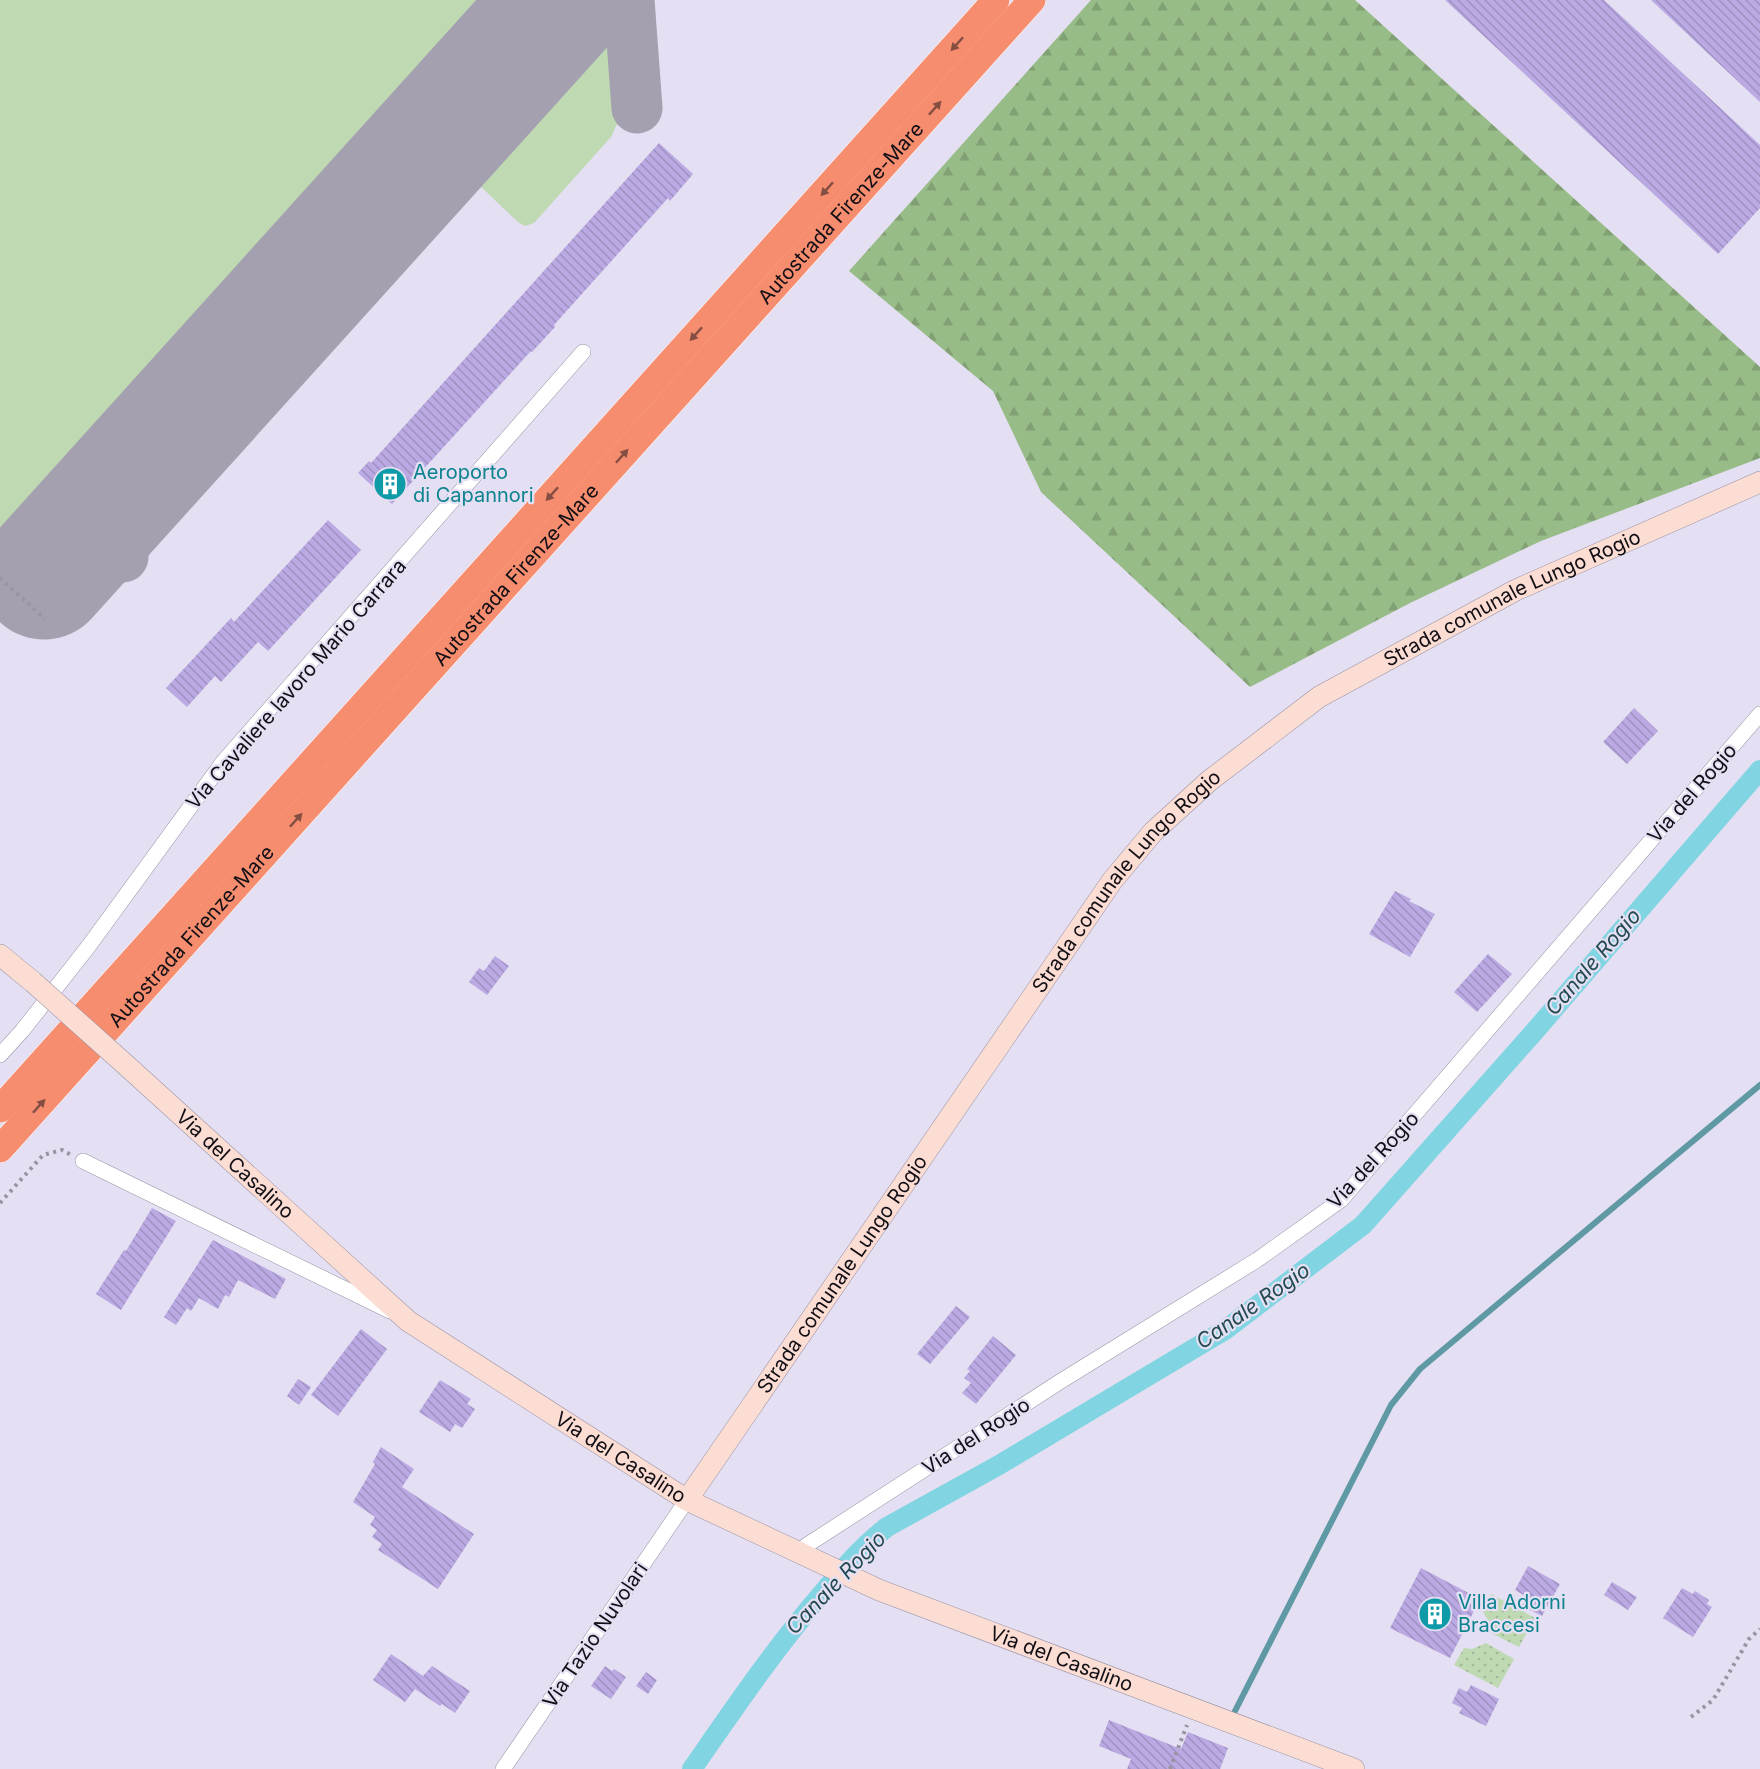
<svg xmlns="http://www.w3.org/2000/svg" width="1760" height="1769" font-family="Inter,sans-serif">
	<style>
		.green { fill: #bfdab3 }
		.forest { fill: url(#forest-firs) }
		.garden { fill: url(#garden-dots) }
		.lines { fill: none; stroke-linecap: round; stroke-linejoin: round }
		.stream { stroke: #5f99a4; stroke-width: 6 }
		.canal { stroke: #81d4e2; stroke-width: 20 }
		.taxiway { stroke: #a4a0af; stroke-width: 51 }
		.runway { stroke: #a4a0af; stroke-width: 129 }
		.building { fill: url(#building-back-hatch) }
		.street-casing { stroke: #9893a5; stroke-width: 16 }
		.secondary-casing { stroke: #9893a5; stroke-width: 22 }
		.highway-casing { stroke: #fff; stroke-width: 28 }
		.path { stroke: #9894a2; stroke-width: 4; stroke-dasharray: 3 4.5; stroke-linecap: butt }
		.street { stroke: #fff; stroke-width: 15 }
		.secondary { stroke: #fcddd4; stroke-width: 21 }
		.highway { stroke: #f68d6f; stroke-width: 27 }
		.secondary-bridge-casing { stroke: #9893a5; stroke-width: 22; stroke-linecap: butt }
		.secondary-bridge { stroke: #fcddd4; stroke-width: 21 }
		.oneway { fill: #844e42 }
		.labels { text-anchor: middle; stroke-width: 4.5; stroke-linejoin: round; paint-order: stroke }
		.street-label { font-size: 20px; fill: #110f15; stroke: #e4dff2 }
		.culture-label { font-size: 20px; fill: #0d838f; stroke: #e4dff2; text-anchor: start }
		.water-label { font-size: 21px; font-style: italic; fill: #234a51; stroke: #e4dff2 }
	</style>
	<defs>
		<pattern id="forest-firs" width="22" height="20" patternUnits="userSpaceOnUse" patternTransform="scale(1.5)"><rect width="22" height="20" fill="#97bc87"/><path d="M5 1l3.5 6h-7zM16 11l3.5 6h-7z" fill="#81a074"/></pattern>
		<pattern id="garden-dots" width="8" height="8" patternUnits="userSpaceOnUse" patternTransform="scale(1.5)"><rect width="8" height="8" fill="#bfdab3"/><path d="M2 2h.1M6 6h.1" fill="none" stroke="#a3ba99" stroke-width="1.8" stroke-linecap="round"/></pattern>
		<pattern id="building-back-hatch" width="6" height="6" patternUnits="userSpaceOnUse" patternTransform="scale(1.5)"><rect width="6" height="6" fill="#baa9e3"/><path d="M-1 5l2 2M0 0l6 6M5-1l2 2" fill="none" stroke="#9f90c2"/></pattern>
	</defs>
	<rect width="100%" height="100%" fill="#e4dff2"/>
	<g class="green">
		<path d="M0,0H516L9,564L0,555Z"/>
		<path d="M603,0H611L615,6L619,120L611,137L534,223L525,226L518,222L455,162L595,5Z"/>
	</g>
	<path class="forest" d="M1091,0H1355L1760,367V458L1541,541L1410,603L1250,687L1041,492L993,391L849,271Z"/>
	<g class="garden">
		<path d="M1491,1594L1535,1618L1519,1647L1491,1633L1487,1618L1483,1612Z"/>
		<path d="M1486,1643L1514,1659L1498,1688L1454,1665L1464,1648L1472,1649Z"/>
	</g>
	<g class="lines">
		<path class="stream" d="M1235,1711L1391,1405L1420,1369L1760,1085"/>
		<path class="canal" d="M692,1769C733,1710 773,1651 820,1596C841,1571 861,1547 887,1527L999,1465L1225,1330L1363,1225L1534,1032L1760,770"/>
		<g class="taxiway">
			<path d="M629,0L637,108"/>
			<path d="M89,525L123,557"/>
		</g>
		<path class="runway" d="M44,575L563,0"/>
	</g>
	<g class="building">
		<path d="M1445,0H1604L1760,145V208L1718,254Z"/>
		<path d="M1651,0H1760V102Z"/>
		<path d="M659,143L693,174L670,201L668,198L554,325L555,327L532,352L531,351L392,504L358,473L369,461L371,463Z"/>
		<path d="M328,520L361,550L268,651L258,642L221,682L215,676L187,707L166,688L231,618L234,622Z"/>
		<path d="M1634,708L1658,731L1627,764L1603,742Z"/>
		<path d="M1395,891L1411,899L1409,901L1435,914L1410,957L1369,934Z"/>
		<path d="M1488,954L1512,974L1477,1012L1454,992Z"/>
		<path d="M495,956L509,966L487,995L469,982L479,968L484,971Z"/>
		<path d="M152,1208L176,1221L121,1310L96,1294L124,1250L126,1251Z"/>
		<path d="M213,1240L286,1279L275,1299L238,1280L229,1297L225,1295L218,1309L199,1298L191,1311L187,1308L176,1325L164,1317Z"/>
		<path d="M956,1306L970,1317L930,1364L917,1354Z"/>
		<path d="M361,1329L387,1349L338,1416L311,1395Z"/>
		<path d="M993,1336L1016,1355L976,1404L962,1393L971,1383L964,1378L970,1371L967,1369Z"/>
		<path d="M298,1379L311,1387L299,1405L287,1396Z"/>
		<path d="M440,1380L471,1399L467,1404L475,1409L462,1428L455,1424L450,1432L419,1412Z"/>
		<path d="M381,1447L414,1469L402,1487L474,1534L438,1589L378,1550L382,1544L372,1537L377,1530L370,1525L375,1517L353,1502L375,1464L373,1462Z"/>
		<path d="M1528,1566L1560,1584L1542,1616L1522,1606L1527,1597L1515,1590Z"/>
		<path d="M1421,1568L1480,1599L1450,1658L1390,1628Z"/>
		<path d="M1612,1582L1637,1597L1628,1610L1604,1595Z"/>
		<path d="M1682,1588L1693,1594L1695,1591L1709,1600L1707,1604L1712,1607L1693,1637L1663,1618Z"/>
		<path d="M391,1654L423,1676L432,1666L470,1691L455,1713L442,1704L440,1706L415,1689L405,1702L373,1680Z"/>
		<path d="M605,1666L612,1671L614,1669L626,1677L611,1699L591,1686Z"/>
		<path d="M646,1672L657,1680L648,1694L636,1686Z"/>
		<path d="M1471,1685L1499,1699L1486,1726L1459,1713L1462,1708L1452,1703L1459,1688L1467,1692Z"/>
		<path d="M1109,1720L1181,1749L1188,1732L1228,1748L1220,1769H1127L1131,1759L1099,1746Z"/>
	</g>
	<g class="lines">
		<g class="street-casing">
			<g id="street">
				<path d="M0,1055L22,1031L88,947L223,762L583,352"/>
				<path d="M83,1161L390,1311"/>
				<path d="M798,1553L807,1545L1061,1381L1257,1260L1341,1200L1760,714"/>
				<path d="M503,1769L687,1500"/>
			</g>
		</g>
		<g class="secondary-casing">
			<g id="secondary">
				<path d="M0,955L33,982"/>
				<path id="s1" d="M127,1066L408,1321L687,1500L879,1590L1354,1769"/>
				<path id="s2" d="M687,1500L1112,881L1153,832L1209,781L1319,697L1516,590L1760,482"/>
			</g>
		</g>
		<g class="highway-casing">
			<g id="highway">
				<path d="M0,1109L996,0"/>
				<path id="s3" d="M0,1149L1032,0"/>
			</g>
		</g>
		<g class="path">
			<path d="M0,578L45,619"/>
			<path d="M0,1203L43,1155L62,1150L71,1155"/>
			<path d="M1691,1717L1713,1700L1749,1639L1760,1629"/>
			<path d="M1170,1769L1187,1725"/>
		</g>
		<use href="#street" class="street"/>
		<use href="#secondary" class="secondary"/>
		<use href="#highway" class="highway"/>
		<g class="secondary-bridge-casing">
			<path id="secondary-bridge" d="M33,982L127,1066"/>
		</g>
		<use href="#secondary-bridge" class="secondary-bridge"/>
	</g>
	<defs><path id="oneway-solid" d="M-6-.8H1V-3.2L6.5 0L1 3.2V.8H-6Z" transform="scale(1.5)"/></defs>
	<g class="oneway">
		<use href="#oneway-solid" transform="translate(957 44) rotate(132)"/>
		<use href="#oneway-solid" transform="translate(935 108) rotate(-48)"/>
		<use href="#oneway-solid" transform="translate(827 189) rotate(132)"/>
		<use href="#oneway-solid" transform="translate(696 334) rotate(132)"/>
		<use href="#oneway-solid" transform="translate(622 456) rotate(-48)"/>
		<use href="#oneway-solid" transform="translate(552 494) rotate(132)"/>
		<use href="#oneway-solid" transform="translate(296 820) rotate(-48)"/>
		<use href="#oneway-solid" transform="translate(39 1106) rotate(-48)"/>
	</g>
	<defs>
		<g id="building-disc" transform="scale(1.725)"><circle r="9.5" fill="#0f9aa8" stroke="#e4dff2"/><path d="M-4-6H4V6H1V3H-1V6H-4ZM-2.5-4.3h1.7v1.8h-1.7ZM.8-4.3h1.7v1.8H.8ZM-2.5-1h1.7V.8h-1.7ZM.8-1h1.7V.8H.8Z" fill="#fff"/></g>
	</defs>
	<g fill-rule="evenodd">
		<use href="#building-disc" x="390" y="484"/>
		<use href="#building-disc" x="1435" y="1614"/>
	</g>
	<g class="labels">
		<g class="street-label">
			<text dy="7" stroke="none"><textPath href="#s3" startOffset="1258">Autostrada Firenze-Mare</textPath></text>
			<text dy="7" stroke="none"><textPath href="#s3" startOffset="772">Autostrada Firenze-Mare</textPath></text>
			<text dy="7" stroke="none"><textPath href="#s2" startOffset="1246">Strada comunale Lungo Rogio</textPath></text>
			<text transform="translate(296 684) rotate(-49)" y="7">Via Cavaliere lavoro Mario Carrara</text>
			<text transform="translate(1692 793) rotate(-49)" y="7">Via del Rogio</text>
			<text dy="7" stroke="none"><textPath href="#s2" startOffset="760">Strada comunale Lungo Rogio</textPath></text>
			<text dy="7" stroke="none"><textPath href="#s3" startOffset="286">Autostrada Firenze-Mare</textPath></text>
			<text transform="translate(1373 1160) rotate(-47)" y="7">Via del Rogio</text>
			<text dy="7" stroke="none"><textPath href="#s1" startOffset="146">Via del Casalino</textPath></text>
			<text dy="7" stroke="none"><textPath href="#s2" startOffset="274">Strada comunale Lungo Rogio</textPath></text>
			<text transform="translate(976 1436) rotate(-33)" y="7">Via del Rogio</text>
			<text dy="7" stroke="none"><textPath href="#s1" startOffset="632">Via del Casalino</textPath></text>
			<text transform="translate(595 1635) rotate(-56)" y="7">Via Tazio Nuvolari</text>
			<text dy="7" stroke="none"><textPath href="#s1" startOffset="1118">Via del Casalino</textPath></text>
		</g>
		<g class="culture-label">
			<text x="413" y="479">Aeroporto<tspan x="413" dy="23">di Capannori</tspan></text>
			<text x="1458" y="1609">Villa Adorni<tspan x="1458" dy="23">Braccesi</tspan></text>
		</g>
		<g class="water-label">
			<text transform="translate(1593 962) rotate(-49)" y="7">Canale Rogio</text>
			<text transform="translate(1253 1306) rotate(-35)" y="7">Canale Rogio</text>
			<text transform="translate(836 1583) rotate(-46)" y="7">Canale Rogio</text>
		</g>
	</g>
</svg>
